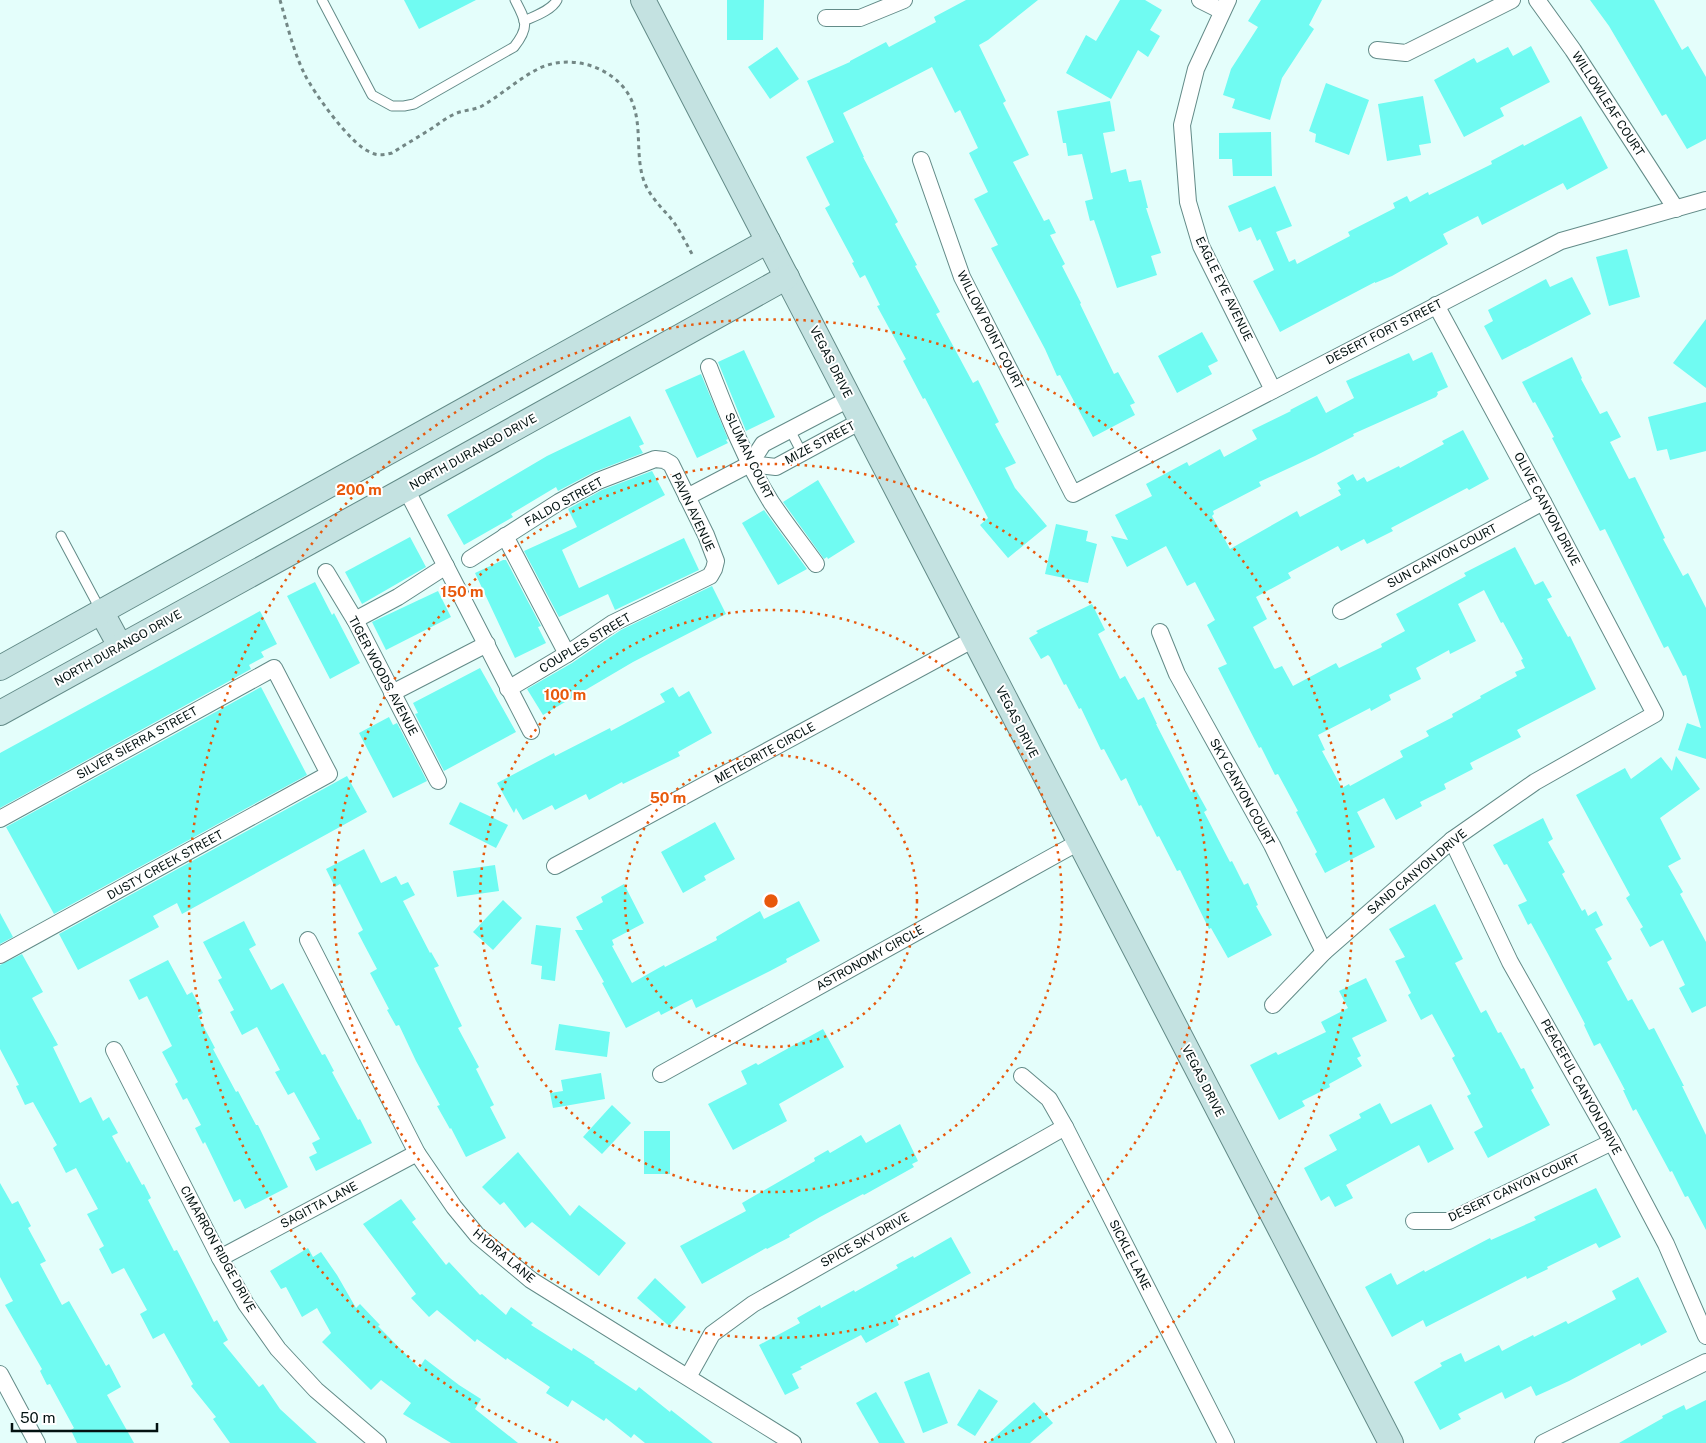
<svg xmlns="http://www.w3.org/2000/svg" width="1706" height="1443" font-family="'Public Sans',sans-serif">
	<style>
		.building { fill: #70fbf2; fill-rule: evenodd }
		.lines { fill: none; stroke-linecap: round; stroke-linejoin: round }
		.service-casing { stroke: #638b88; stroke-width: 11 }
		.minor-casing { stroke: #638b88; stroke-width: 18 }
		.secondary-casing { stroke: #638b88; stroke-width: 26 }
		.path { stroke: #738785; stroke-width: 3; stroke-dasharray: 4 4; stroke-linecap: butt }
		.service { stroke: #fff; stroke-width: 9 }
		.minor { stroke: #fff; stroke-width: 16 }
		.secondary { stroke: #c4e2e1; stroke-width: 24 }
		.ring { fill: none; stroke: #e8590c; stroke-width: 2.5; stroke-dasharray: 2.5 5 }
		.labels { text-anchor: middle; stroke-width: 4; stroke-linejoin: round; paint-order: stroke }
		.street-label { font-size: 12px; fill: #031211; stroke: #fff }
		.centre { fill: #e8590c; stroke: #fff; stroke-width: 2.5 }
		.ring-label { font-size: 15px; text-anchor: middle; font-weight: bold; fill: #e8590c; stroke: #fff; stroke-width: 4; stroke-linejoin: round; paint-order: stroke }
	</style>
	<rect width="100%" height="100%" fill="#e4fefb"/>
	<g class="building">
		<path d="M404,0H476L419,29Z"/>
		<path d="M727,0H764L763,40H727Z"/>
		<path d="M966,0H1038L988,40L979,45L1006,101L1003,103L1029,155L1013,162L1044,221L1049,219L1056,233L1050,235L1065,264L1062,266L1081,303L1080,304L1114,374L1118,372L1135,403L1130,405L1135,415L1093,437L1060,375L1057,376L1045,349L991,248L998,245L974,199L988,192L969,153L978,148L960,110L955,113L932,67L843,113L864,157H863L898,222L895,224L917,265L915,266L940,312L936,314L973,383L978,380L999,422L995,424L1016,463L1005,468L1015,488L1047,526L1008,558L980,525L988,518L925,398L923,399L903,361L906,359L877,306L880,305L865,275L860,278L852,263L854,262L825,208L830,205L806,157L834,142L807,81L850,62V61L886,42L889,47L936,22L934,17Z"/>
		<path d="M1120,0H1145L1162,10L1150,30L1160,36L1148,57L1138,50L1111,99L1066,73L1086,35L1096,41Z"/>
		<path d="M1261,0H1322L1309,25L1314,29L1282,78L1270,120L1232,108L1235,99L1223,95L1231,69L1258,27L1248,21Z"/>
		<path d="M1590,0H1654L1682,50L1688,46L1706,77V139L1687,149L1666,114L1662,116L1609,26Z"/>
		<path d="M1531,46L1550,82L1500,108L1504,116L1464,137L1434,80L1474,58L1477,63L1508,47L1513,56Z"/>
		<path d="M777,47L799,79L770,99L748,67Z"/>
		<path d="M1326,83L1369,100L1349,155L1315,142L1316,134L1309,131Z"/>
		<path d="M1423,96L1431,143L1419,145L1421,155L1387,161L1378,104Z"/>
		<path d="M1110,101L1115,131L1103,133L1111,173L1126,169L1129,182L1141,180L1148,208H1146L1161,253L1151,256L1157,275L1117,288L1094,220L1090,221L1085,201L1093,199L1082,154L1068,156L1066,143H1063L1057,111Z"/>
		<path d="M1581,116L1608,168L1567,190L1563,183L1482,225L1478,216L1443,234L1448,244L1392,276L1375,283V282L1280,332L1253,281L1274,270L1260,239L1257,241L1251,227L1239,232L1228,206L1275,186L1292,226L1276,232L1289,262L1295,259L1297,264L1350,236L1348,232L1395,208L1393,203L1407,196L1410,202L1428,192L1429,195L1492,164L1491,161L1523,144L1524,146Z"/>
		<path d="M1271,132L1272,176H1233L1232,159H1219V133Z"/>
		<path d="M1627,249L1640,297L1609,306L1596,257Z"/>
		<path d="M1572,277L1591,314L1502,360L1484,326L1493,321L1488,310L1546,279L1550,287Z"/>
		<path d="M1706,319V388L1673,363Z"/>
		<path d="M1202,332L1218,361L1208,366L1212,374L1177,393L1158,356Z"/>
		<path d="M744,350L775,417L746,431L718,362Z"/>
		<path d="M1432,352L1448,387L1437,392L1438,394L1436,397L1353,434L1354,436L1315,456L1259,482L1261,486L1213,511L1214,514L1212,516L1230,549L1297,511L1300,517L1341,495L1338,490L1341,489L1337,483L1353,474L1357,481L1364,477L1367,482L1399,466L1400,468L1444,444L1442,441L1463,430L1489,479L1469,490L1467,488L1391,528L1393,531L1367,544L1364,539L1341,551L1338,546L1288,573L1291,578L1256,597L1267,619L1253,627L1274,668L1275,669L1282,666L1293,686L1336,663L1339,668L1382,647L1381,644L1405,631L1396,614L1466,576L1464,573L1515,547L1535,585L1543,581L1552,597L1547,599L1568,637L1570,636L1596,689L1517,730L1521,737L1470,763L1473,769L1444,784L1446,789L1420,802L1422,806L1396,820L1384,798L1357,812L1375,847L1325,873L1315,854L1317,852L1296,812L1298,811L1278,774L1275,775L1261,747L1259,748L1218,668L1227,664L1207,625L1215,620L1195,582L1187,586L1166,546L1127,567L1111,536L1128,540L1115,515L1152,496L1146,484L1187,462L1189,466L1220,449L1224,457L1257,439L1252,430L1291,411L1290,410L1317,396L1326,413L1354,398L1346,381L1409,353L1413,361ZM1484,590L1501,623L1503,622L1523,659L1521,660L1525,668L1515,672L1517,676L1480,696L1481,698L1452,714L1453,717L1426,731L1429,736L1400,751L1403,757L1350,786L1349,784L1342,788L1322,751L1325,750L1318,735L1370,708L1371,711L1391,700L1389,695L1421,679L1416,668L1449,650L1450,654L1476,641L1458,604Z"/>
		<path d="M1572,357L1582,378L1581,379L1600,414L1607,411L1621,437L1610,442L1629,479L1635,477L1665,538L1663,539L1683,576L1688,573L1706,608V759L1678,750L1687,723L1701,728L1686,675L1683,676L1668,646L1664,648L1605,529L1600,531L1552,438L1554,437L1535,402L1533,403L1522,382Z"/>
		<path d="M701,374L728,439L726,440L728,443L697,458L665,390Z"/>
		<path d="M1706,402V451L1670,460L1667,449L1657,451L1648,417Z"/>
		<path d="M630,416L644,444L639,446L643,453L594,472L558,491L556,487L511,514L513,517L464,545L447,515L547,456Z"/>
		<path d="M652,471L665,495L562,550L579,588L684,538L699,570L615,610L608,594L559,617L524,551L577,527L568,509L602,490Z"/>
		<path d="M818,480L855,542L828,559L827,557L824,559L783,502Z"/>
		<path d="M764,510L807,569L778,585L742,523Z"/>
		<path d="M1056,524L1088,531L1086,541L1097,544L1088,583L1045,574Z"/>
		<path d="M410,537L426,567L362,604L345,572Z"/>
		<path d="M503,560H506L541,626L538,627L546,643L515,658L475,573Z"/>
		<path d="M315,582L332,615L334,613L360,663L330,679L287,596Z"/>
		<path d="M712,586L726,614L633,662L543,715L527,689L572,663L621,630Z"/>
		<path d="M438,591L451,617L386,650L372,622Z"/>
		<path d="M1092,604L1105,630L1098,634L1120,679L1125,676L1138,700L1144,697L1157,724H1156L1191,792L1196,790L1207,810L1204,812L1230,862L1232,861L1244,885L1248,883L1258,905L1256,906L1272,935L1228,958L1211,928L1209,929L1180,870L1177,871L1159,836L1157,837L1141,805L1139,806L1126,778L1121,781L1104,749L1101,750L1081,708L1079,709L1066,684L1064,685L1050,657L1048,655L1041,659L1029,638L1038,633L1036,631Z"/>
		<path d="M260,611L277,644L261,652L264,657L249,665L251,669L0,808V753Z"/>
		<path d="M480,668L516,732L444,771L415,714L418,713L413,703Z"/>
		<path d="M261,687L307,775L54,914L6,827Z"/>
		<path d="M673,687L679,697L689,691L712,733L678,752L680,756L623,784L622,782L589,800L586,794L555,810L552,805L523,820L516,808L514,813L497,783L554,753L555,756L610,728L611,731L665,702L660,694Z"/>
		<path d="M389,717L393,725L397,723L427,781L393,798L359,733Z"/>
		<path d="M1676,756L1700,789L1660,818L1681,859L1668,866L1683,892L1680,894L1706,942V1006L1692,1013L1679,988L1685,985L1663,940L1650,947L1640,929L1643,927L1626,898L1630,895L1576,795L1625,768L1631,779L1661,757L1672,771Z"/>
		<path d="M347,776L367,812L182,914L177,903L153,916L159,927L78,970L59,934Z"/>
		<path d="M460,802L508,825L496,848L449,824Z"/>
		<path d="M1543,818L1553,839L1548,842L1565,872L1562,874L1582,911L1585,909L1588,916L1596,911L1603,925L1595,929L1612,959L1607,962L1628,1001L1632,999L1649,1030L1654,1028L1684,1086H1682L1706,1135V1230L1688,1196L1685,1197L1672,1171L1670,1172L1636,1109L1633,1111L1623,1090H1625L1600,1043L1594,1046L1584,1025L1585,1024L1548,954L1531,923L1528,925L1518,905L1527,901L1507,864L1504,865L1493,845Z"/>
		<path d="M715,822L735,859L704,876L706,880L683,893L661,852Z"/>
		<path d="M364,849L381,883L396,876L401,885L408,882L415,895L403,901L430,953L431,952L439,966L434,968L462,1026L458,1028L479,1067L476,1069L494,1105L490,1107L506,1138L466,1157L451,1128L450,1129L437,1106L440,1105L416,1061L399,1025L396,1026L387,1010L389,1009L370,973L377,969L358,933L363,930L340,884L335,887L326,869Z"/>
		<path d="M495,865L499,891L457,897L453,871Z"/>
		<path d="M624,884L644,923L612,940L614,945L612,946L632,983L664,965L665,967L717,940L716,937L760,911L764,919L799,901L820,941L786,959L787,962L770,971L696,1008L692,999L661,1015L659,1011L626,1028L602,983L604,982L575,930H583L576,917L603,902L601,897Z"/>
		<path d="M503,900L522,918L493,950L473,932Z"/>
		<path d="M1435,904L1463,959L1455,963L1481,1013L1486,1010L1498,1033L1501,1032L1521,1069L1524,1068L1534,1088L1531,1090L1550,1125L1488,1158L1474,1132L1483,1127L1467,1096L1471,1094L1452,1058L1455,1056L1432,1014L1421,1020L1408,995L1411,993L1395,961L1405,957L1389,929Z"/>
		<path d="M0,913L13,937L0,944Z"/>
		<path d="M244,921L256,945L249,949L271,990L283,983L322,1055L325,1054L334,1071L332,1072L358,1120L360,1119L372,1143L316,1171L309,1157L317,1153L312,1143L320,1139L294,1092L288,1095L275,1072L280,1070L257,1027L242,1035L230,1012L234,1010L218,980L222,978L203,942Z"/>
		<path d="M536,925L561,928L555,981L541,979L542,966L531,964Z"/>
		<path d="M22,954L43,992L32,998L58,1045L53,1047L80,1103L91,1097L103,1121L109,1117L118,1133L112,1136L127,1163L129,1161L142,1185L144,1184L151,1198L148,1200L174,1251L177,1250L214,1322L217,1320L228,1340L223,1343L259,1387L263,1384L280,1409L317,1443H230L213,1419L216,1417L191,1386L193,1384L164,1333L153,1339L140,1314L147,1310L124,1268L112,1274L99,1249L104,1246L87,1214L98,1209L76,1168L66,1173L53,1148L57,1145L33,1102L25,1105L16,1086L19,1085L0,1049V965Z"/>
		<path d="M168,960L187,995L192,992L203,1013L198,1016L215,1048L213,1049L236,1092L238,1091L256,1125H258L288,1187L245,1209L240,1199L234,1202L205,1142L203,1144L195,1128L201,1125L187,1098L183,1100L175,1084L178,1082L162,1052L172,1046L147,996L139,1000L129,980Z"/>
		<path d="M1366,978L1387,1021L1352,1038L1361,1056L1357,1058L1362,1066L1329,1084L1330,1087L1302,1101L1305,1106L1279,1120L1250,1065L1276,1052L1278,1055L1326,1032L1321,1022L1348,1008L1339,991Z"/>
		<path d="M559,1024L610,1032L607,1057L555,1050Z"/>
		<path d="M823,1029L844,1067L779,1104L787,1121L733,1150L708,1104L747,1084L741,1071L756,1063L758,1065Z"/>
		<path d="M601,1073L605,1099L553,1108L550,1093L563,1091L561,1080Z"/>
		<path d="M1380,1103L1391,1124L1431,1104L1454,1149L1428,1163L1419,1145L1346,1185L1353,1198L1335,1207L1329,1196L1321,1201L1304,1168L1337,1150L1329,1135L1361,1118L1359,1114Z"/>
		<path d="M612,1105L631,1123L602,1154L583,1137Z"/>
		<path d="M900,1124L918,1161L912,1164L914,1167L864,1195L863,1194L820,1217L789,1235L790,1237L767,1249L766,1248L702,1284L680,1246L746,1211L742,1203L815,1161L814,1158L828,1150L830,1153L861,1135L866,1143Z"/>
		<rect x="644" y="1131" width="26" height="43"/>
		<path d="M518,1152L570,1216L579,1205L626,1243L599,1276L532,1222L525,1228L504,1202L500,1205L482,1187Z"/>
		<path d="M0,1183L12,1204L18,1201L31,1226L28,1228L46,1261L40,1264L62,1305L69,1301L106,1366L109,1364L121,1387L107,1395L134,1443H77L71,1430L74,1428L50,1384L47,1385L40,1371L42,1369L5,1305L13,1301L0,1277Z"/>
		<path d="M1596,1188L1621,1237L1599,1248L1596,1243L1547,1267L1548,1269L1527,1279L1526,1276L1426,1327L1423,1320L1392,1337L1365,1287L1391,1273L1397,1285L1424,1270L1425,1272L1490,1238L1491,1240L1536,1220L1534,1217Z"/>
		<path d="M401,1199L416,1219L412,1222L446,1265L449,1262L480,1295L482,1294L506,1315L511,1307L533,1323L531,1325L572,1351L573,1348L595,1362L594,1363L636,1391L639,1387L670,1412L671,1410L713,1443H645L634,1434L631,1438L606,1418L604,1421L572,1400L568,1407L546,1393L550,1387L507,1358L506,1360L477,1339L475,1342L437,1310L429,1317L411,1298L416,1294L363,1224Z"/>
		<path d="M951,1237L971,1273L895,1316L899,1325L866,1343L861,1335L800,1367L802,1369L792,1374L799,1388L785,1395L759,1345L800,1323L797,1318L820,1305L821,1308L854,1290L855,1292L898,1268L896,1265L913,1256L914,1258Z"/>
		<path d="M308,1248L313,1257L321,1252L337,1275L356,1308L360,1304L380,1325L378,1326L419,1368L425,1359L459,1385L481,1399L475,1409L518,1443H451L403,1414L411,1403L381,1380L371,1390L322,1342L331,1333L317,1308L302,1317L286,1287L281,1289L270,1271Z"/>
		<path d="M1638,1277L1667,1332L1641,1346L1640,1343L1569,1381L1536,1396L1531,1386L1505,1399L1502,1392L1458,1414L1461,1419L1440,1430L1414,1382L1442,1366L1440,1363L1461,1353L1465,1362L1499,1345L1502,1351L1533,1335L1534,1337L1566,1321L1568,1324L1616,1299L1612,1291Z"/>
		<path d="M655,1278L686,1307L669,1326L637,1298Z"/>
		<path d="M929,1372L948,1423L923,1433L904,1382Z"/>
		<path d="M979,1389L998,1401L975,1436L957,1425Z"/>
		<path d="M876,1392L905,1443H879L856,1403Z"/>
		<path d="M1706,1400V1443H1619L1663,1418L1662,1416L1684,1405L1686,1410Z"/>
		<path d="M1034,1402L1053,1423L1030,1443H988Z"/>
	</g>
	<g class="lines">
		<g class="service-casing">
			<g id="service">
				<path d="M322,0L372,95L392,106H404L414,104L514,47C530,27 526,21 515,0"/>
				<path d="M524,21C535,16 552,10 557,0"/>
				<path d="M790,430L802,453"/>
				<path d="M61,536L101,611"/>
			</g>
		</g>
		<g class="minor-casing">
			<g id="minor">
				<path d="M1200,0L1222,11"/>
				<path d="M1228,0L1196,69L1182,125L1188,202L1201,246L1273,390"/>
				<path d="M1537,0L1573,50L1676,209"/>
				<path d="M826,18H860L904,0"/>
				<path d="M1377,50L1406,53L1512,0"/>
				<path d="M921,160L962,277L1073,494L1561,241L1706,200"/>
				<path d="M709,367C727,413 745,460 771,502C785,523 801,543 816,564"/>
				<path d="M750,464L776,467L861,421"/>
				<path d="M406,489L531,731"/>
				<path d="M687,497L750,464L763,444L849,399"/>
				<path d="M505,536L567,654"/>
				<path d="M470,559L559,502L598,481L655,459L664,460L671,464L706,535L716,561L714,569L710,576L613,623L567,654L508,689"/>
				<path d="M326,572L355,620L438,781"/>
				<path d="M1341,611L1543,502"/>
				<path d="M355,620L398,597L446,566"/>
				<path d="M1160,632L1177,674L1272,845L1324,952"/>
				<path d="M392,693L487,644"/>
				<path d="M0,819L274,668L329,774L0,955"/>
				<path d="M1452,840L1510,962L1612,1142L1666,1244L1706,1336"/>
				<path d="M555,866L974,639"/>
				<path d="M308,940L417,1153L454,1207L477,1235L531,1280L793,1443"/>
				<path d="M1273,1005L1324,952L1452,840L1535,782L1655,714L1543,502L1436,305"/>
				<path d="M114,1050L220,1258L246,1304L278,1349L316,1390L378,1443"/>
				<path d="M661,1074L1079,842"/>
				<path d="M1022,1076L1049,1099L1065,1127L1226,1443"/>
				<path d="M1414,1221H1449L1612,1142"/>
				<path d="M220,1258L417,1153"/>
				<path d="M0,1374L37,1443"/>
				<path d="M688,1377L712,1334L753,1304L1065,1127"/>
				<path d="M1543,1443L1706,1362"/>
			</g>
		</g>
		<g class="secondary-casing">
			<g id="secondary">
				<path d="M643,0L1391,1443"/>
				<path d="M101,611L120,646"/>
				<path d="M0,668L768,241"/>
				<path d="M0,713L406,489L787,277"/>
			</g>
		</g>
		<path class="path" d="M280,0C287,24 293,50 304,73C313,92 351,145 370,152C377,156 384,155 392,153C406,144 420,136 434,127C441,122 449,116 457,113C465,110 474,110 482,106C501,95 517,80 536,70C568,52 615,66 631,99C644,127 633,161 647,188C654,201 664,210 673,221C680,231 686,243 692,254"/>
		<use href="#service" class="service"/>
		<use href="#minor" class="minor"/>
		<use href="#secondary" class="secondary"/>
	</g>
	<g class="ring">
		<circle cx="771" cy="901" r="146"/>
		<circle cx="771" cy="901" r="291"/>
		<circle cx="771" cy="901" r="437"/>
		<path d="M558 1443A582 582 0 1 1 984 1443"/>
	</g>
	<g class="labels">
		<g class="street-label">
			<text transform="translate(1608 104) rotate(57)" y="4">WILLOWLEAF COURT</text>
			<text transform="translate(1224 289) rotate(64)" y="4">EAGLE EYE AVENUE</text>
			<text transform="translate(990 330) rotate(63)" y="4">WILLOW POINT COURT</text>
			<text transform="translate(1384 332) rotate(-27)" y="4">DESERT FORT STREET</text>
			<text transform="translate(831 362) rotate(63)" y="4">VEGAS DRIVE</text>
			<text transform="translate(820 443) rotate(-28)" y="4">MIZE STREET</text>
			<text transform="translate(473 452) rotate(-29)" y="4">NORTH DURANGO DRIVE</text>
			<text transform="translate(749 456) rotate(64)" y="4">SLUMAN COURT</text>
			<text transform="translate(564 502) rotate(-29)" y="4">FALDO STREET</text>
			<text transform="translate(1547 509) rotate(62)" y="4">OLIVE CANYON DRIVE</text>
			<text transform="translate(693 512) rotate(65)" y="4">PAVIN AVENUE</text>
			<text transform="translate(1442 556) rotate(-28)" y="4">SUN CANYON COURT</text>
			<text transform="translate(585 643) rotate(-31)" y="4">COUPLES STREET</text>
			<text transform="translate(118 648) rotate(-29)" y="4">NORTH DURANGO DRIVE</text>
			<text transform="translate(383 676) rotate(62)" y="4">TIGER WOODS AVENUE</text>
			<text transform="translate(1017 722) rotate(63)" y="4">VEGAS DRIVE</text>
			<text transform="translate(137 743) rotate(-29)" y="4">SILVER SIERRA STREET</text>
			<text transform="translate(765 753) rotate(-29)" y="4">METEORITE CIRCLE</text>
			<text transform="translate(1242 792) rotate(61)" y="4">SKY CANYON COURT</text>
			<text transform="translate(165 865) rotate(-29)" y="4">DUSTY CREEK STREET</text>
			<text transform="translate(1417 872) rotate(-40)" y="4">SAND CANYON DRIVE</text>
			<text transform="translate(870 958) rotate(-29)" y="4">ASTRONOMY CIRCLE</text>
			<text transform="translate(1203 1081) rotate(63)" y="4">VEGAS DRIVE</text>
			<text transform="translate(1581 1087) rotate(61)" y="4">PEACEFUL CANYON DRIVE</text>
			<text transform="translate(1514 1188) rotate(-25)" y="4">DESERT CANYON COURT</text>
			<text transform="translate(319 1205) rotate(-28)" y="4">SAGITTA LANE</text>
			<text transform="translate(865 1240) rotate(-29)" y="4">SPICE SKY DRIVE</text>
			<text transform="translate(218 1249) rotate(61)" y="4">CIMARRON RIDGE DRIVE</text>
			<text transform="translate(1130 1255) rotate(63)" y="4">SICKLE LANE</text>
			<text transform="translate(504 1256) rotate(40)" y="4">HYDRA LANE</text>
		</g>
	</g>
	<circle cx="771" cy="901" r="8" class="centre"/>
	<g class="ring-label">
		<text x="359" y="495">200 m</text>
		<text x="462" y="597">150 m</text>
		<text x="565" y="700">100 m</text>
		<text x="668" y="803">50 m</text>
	</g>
	<path d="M12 1423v8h145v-8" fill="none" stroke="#031211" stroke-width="2.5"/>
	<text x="20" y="1423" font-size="15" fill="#031211" stroke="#ffffff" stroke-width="4" paint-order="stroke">50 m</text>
</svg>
